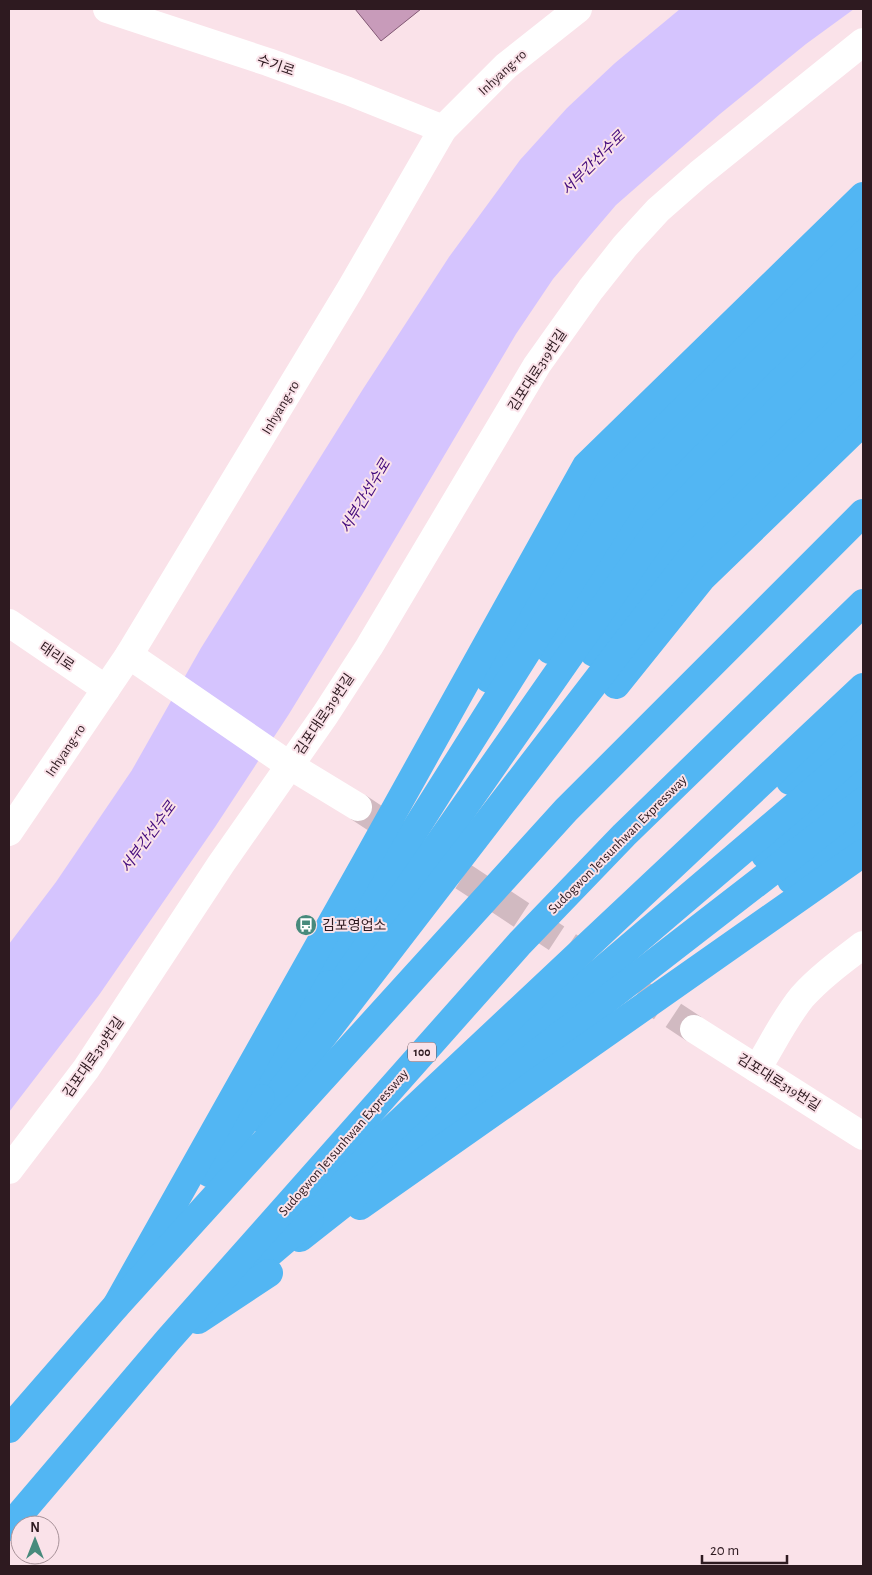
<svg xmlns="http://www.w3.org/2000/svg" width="872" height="1575" font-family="'Alegreya Sans','Noto Sans KR',sans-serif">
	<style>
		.water { fill: #d5c4fe }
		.building { fill: #c89bba; stroke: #815874 }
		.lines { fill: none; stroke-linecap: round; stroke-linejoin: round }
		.minor-tunnel { stroke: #d1bac1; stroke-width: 28; stroke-dasharray: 28 14; stroke-linecap: butt }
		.minor { stroke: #fff; stroke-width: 28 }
		.highway { stroke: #52b6f3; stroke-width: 28 }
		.labels { text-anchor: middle; stroke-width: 4; stroke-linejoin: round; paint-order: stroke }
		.shield { fill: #fae2e9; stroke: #6b565c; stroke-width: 1 }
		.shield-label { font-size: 12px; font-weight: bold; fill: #2e1a20 }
		.street-label { font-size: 14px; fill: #2e1a20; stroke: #fae2e9 }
		.poi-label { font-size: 14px; fill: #2e1a20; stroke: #fae2e9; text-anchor: start }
		.water-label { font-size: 15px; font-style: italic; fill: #430a7c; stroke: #fae2e9 }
	</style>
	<rect width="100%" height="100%" fill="#fae2e9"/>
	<path class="water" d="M680,9H854L806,44L720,114L616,205L553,279L516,334L363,593L289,714L215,827L99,995L9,1112V944L56,882L132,770L201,648L363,389L449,257L520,160L567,108L615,63Z"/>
	<path class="building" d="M355,9H421L381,41Z"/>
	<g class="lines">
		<path class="minor-tunnel" d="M358,807L694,1029"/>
		<g class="minor">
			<path d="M107,9L268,62L348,91L443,129"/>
			<path d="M9,623L106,689"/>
			<path d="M129,655L289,765L358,807"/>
			<path d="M9,832L129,655L351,288L443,129L506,66L578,9"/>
			<path d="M694,1029L863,1136"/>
			<path d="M757,1069C772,1045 784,1019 802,997C820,977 842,961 863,945"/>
			<path d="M9,1170L86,1069L221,864L325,715L369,647L537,365L591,289L625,246L658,210L699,174L863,42"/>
		</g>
		<g class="highway">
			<path d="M550,650L640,514L863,294"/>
			<path d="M594,653L672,546L863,360"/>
			<path d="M489,679L607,479L863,229"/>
			<path d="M616,685L702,578L863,422"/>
			<path d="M790,781L863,716"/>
			<path d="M765,855L863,776"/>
			<path d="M791,880L863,827"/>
			<path d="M311,995L625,496L863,261"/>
			<path d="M325,1007L658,529L863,327"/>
			<path d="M445,1104L863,748"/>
			<path d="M469,1106L863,801"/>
			<path d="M245,1110L329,984"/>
			<path d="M260,1118L690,559L863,393"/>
			<path d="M209,1173L261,1098"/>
			<path d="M348,1194L466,1098"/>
			<path d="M360,1206L863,853"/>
			<path d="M289,1226L863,687"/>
			<path d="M300,1238L366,1186"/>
			<path d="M243,1276L310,1219"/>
			<path d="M116,1306L364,865L586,466L863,196"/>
			<path d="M198,1320L269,1273"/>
			<path d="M9,1429L116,1306L566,810L863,513"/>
			<path d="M9,1527L168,1340L520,943L624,835L863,603"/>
		</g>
	</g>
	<defs>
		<g id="bus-disc" transform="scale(1.125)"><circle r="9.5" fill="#478a7c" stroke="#fae2e9"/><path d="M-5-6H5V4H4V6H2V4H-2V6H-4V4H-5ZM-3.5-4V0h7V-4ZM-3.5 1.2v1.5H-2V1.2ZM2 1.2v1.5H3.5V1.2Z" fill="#fff"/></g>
	</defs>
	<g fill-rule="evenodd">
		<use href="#bus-disc" x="306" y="925"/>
	</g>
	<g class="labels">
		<rect class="shield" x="408" y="1042.5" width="28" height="19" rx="4"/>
		<g class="shield-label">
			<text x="422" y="1056">100</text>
		</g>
		<g class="street-label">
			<text transform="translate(276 65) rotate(19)" y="5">수기로</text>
			<text transform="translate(502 72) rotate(-43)" y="5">Inhyang-ro</text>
			<text transform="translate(537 370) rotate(-57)" y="5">김포대로319번길</text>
			<text transform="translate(280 407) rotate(-59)" y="5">Inhyang-ro</text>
			<text transform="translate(57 656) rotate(34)" y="5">태리로</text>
			<text transform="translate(324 714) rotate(-56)" y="5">김포대로319번길</text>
			<text transform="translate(65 750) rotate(-56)" y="5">Inhyang-ro</text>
			<text transform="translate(617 844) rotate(-45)" y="5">Sudogwon Je1sunhwan Expressway</text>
			<text transform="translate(93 1057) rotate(-55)" y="5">김포대로319번길</text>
			<text transform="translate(779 1082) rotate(32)" y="5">김포대로319번길</text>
			<text transform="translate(343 1142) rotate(-49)" y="5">Sudogwon Je1sunhwan Expressway</text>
		</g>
		<g class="poi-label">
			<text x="322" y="930">김포영업소</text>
		</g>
		<g class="water-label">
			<text transform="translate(593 163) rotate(-45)" y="5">서부간선수로</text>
			<text transform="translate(365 496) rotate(-59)" y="5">서부간선수로</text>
			<text transform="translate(148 837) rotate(-54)" y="5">서부간선수로</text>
		</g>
	</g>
	<rect width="872" height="1575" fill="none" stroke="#2e1a20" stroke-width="20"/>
	<g transform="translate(35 1540)"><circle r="24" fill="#fae2e9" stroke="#a89299"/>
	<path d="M0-4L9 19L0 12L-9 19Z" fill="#478a7c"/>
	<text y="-8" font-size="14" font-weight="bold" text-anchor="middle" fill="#2e1a20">N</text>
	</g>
	<path d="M702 1555v8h85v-8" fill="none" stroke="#2e1a20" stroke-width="2.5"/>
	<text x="710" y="1555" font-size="15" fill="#2e1a20" stroke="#fae2e9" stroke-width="4" paint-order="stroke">20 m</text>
</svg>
